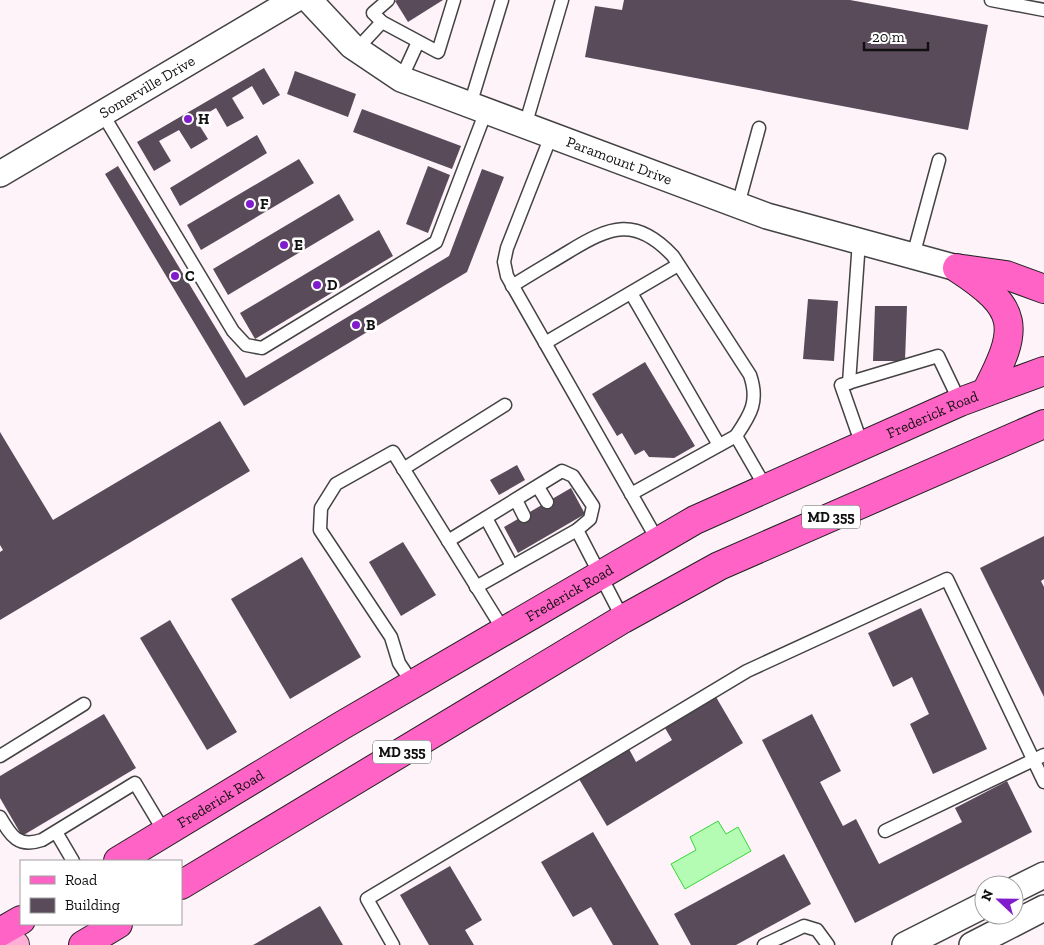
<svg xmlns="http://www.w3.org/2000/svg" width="1044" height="945" font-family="'Zilla Slab',serif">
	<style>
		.water { fill: #b4fbb3; stroke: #34d836 }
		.building { fill: #5a4b5a }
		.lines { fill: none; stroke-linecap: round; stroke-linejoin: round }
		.lane-casing { stroke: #434343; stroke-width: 15 }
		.street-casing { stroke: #434343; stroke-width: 28 }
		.secondary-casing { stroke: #323232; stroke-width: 30 }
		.primary-casing { stroke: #212121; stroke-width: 30 }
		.lane { stroke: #fff; stroke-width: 12 }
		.street { stroke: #fff; stroke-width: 25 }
		.secondary { stroke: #ffaed6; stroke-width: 28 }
		.primary { stroke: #ff63c5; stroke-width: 28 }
		.poi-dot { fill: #801ccc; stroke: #fff; stroke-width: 2 }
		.labels { text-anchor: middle; stroke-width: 5; stroke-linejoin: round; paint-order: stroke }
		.shield { fill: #fff; stroke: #585858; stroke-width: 1 }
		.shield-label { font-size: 14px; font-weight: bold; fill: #101010 }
		.street-label { font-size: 15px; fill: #101010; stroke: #fff }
		.poi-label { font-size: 15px; font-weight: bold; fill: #101010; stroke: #fff; text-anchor: start }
	</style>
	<rect width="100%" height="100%" fill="#fff3fa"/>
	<path class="water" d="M718,821L726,834L738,827L751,851L685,889L671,864L696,850L690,837Z"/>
	<g class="building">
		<path d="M397,0H443L408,22L395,1Z"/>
		<path d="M624,0H850L988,25L968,130L585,57L595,6L622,10Z"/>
		<path d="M264,68L280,95L263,105L252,86L232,98L244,118L227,127L216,108L196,120L208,139L191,149L179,130L159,141L171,161L154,171L137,142Z"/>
		<path d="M295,71L356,94L348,117L287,94Z"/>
		<path d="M362,109L461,146L452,169L353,132Z"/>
		<path d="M257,135L267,153L180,206L170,188Z"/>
		<path d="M299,159L314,183L201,250L187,225Z"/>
		<path d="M118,166L246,378L449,256L482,169L504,177L467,272L244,406L105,174Z"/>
		<path d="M428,166L450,175L428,233L406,224Z"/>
		<path d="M339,194L354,220L228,295L213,269Z"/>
		<path d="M379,230L393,256L255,339L240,313Z"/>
		<path d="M808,299L838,301L834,361L803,359Z"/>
		<path d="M875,306H907L905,361H873Z"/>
		<path d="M645,362L695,446L674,458L649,457L644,450L635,455L622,433L617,436L592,394Z"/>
		<path d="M220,421L250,471L0,620V552L3,550L0,545V432L53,520Z"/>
		<path d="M517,465L525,480L499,495L490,480Z"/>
		<path d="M571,488L585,514L518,553L504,527Z"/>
		<path d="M1044,536V579L1041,581L1044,587V697L980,568Z"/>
		<path d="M403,542L436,595L401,616L369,562Z"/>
		<path d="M302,557L361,657L290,699L231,599Z"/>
		<path d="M921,608L987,749L933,774L910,724L929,714L912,677L893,687L868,633Z"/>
		<path d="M170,620L237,732L207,750L140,638Z"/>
		<path d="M716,697L743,743L607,826L579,779L629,749L636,762L672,740L665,728Z"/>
		<path d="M104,714L136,768L22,836L0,798V776Z"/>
		<path d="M812,714L841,771L820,782L843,826L856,819L879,864L962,822L955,808L1007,781L1032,832L855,923L762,740Z"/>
		<path d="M593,832L659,945H613L591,907L573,917L541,862Z"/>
		<path d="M784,854L811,904L736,945H691L674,914Z"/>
		<path d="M450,866L482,920L465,930L474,945H429L400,895Z"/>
		<path d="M320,906L343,945H253Z"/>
	</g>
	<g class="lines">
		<g class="lane-casing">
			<g id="lane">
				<path d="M388,0L373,13L382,22L438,52L454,0"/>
				<path d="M991,0L1044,10"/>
				<path d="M357,49L382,22"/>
				<path d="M401,79L418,42"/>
				<path d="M470,105L502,0"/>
				<path d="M102,113L233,331L246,345L262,348L436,242L486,111"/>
				<path d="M525,126L562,0"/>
				<path d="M551,136L507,248L504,262L507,276L658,541"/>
				<path d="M738,205L759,128"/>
				<path d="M913,256L939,160"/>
				<path d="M512,286C531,274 550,263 568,252C610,226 636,216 673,256L750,375C759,401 751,414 736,436L766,488"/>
				<path d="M631,293L719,445"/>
				<path d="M545,343L678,265"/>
				<path d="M849,383L859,241"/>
				<path d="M862,445L841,385L938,356L960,402"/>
				<path d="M403,469L505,405"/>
				<path d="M538,487L547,502"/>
				<path d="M631,494L736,436"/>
				<path d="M516,500L524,516"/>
				<path d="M486,518L512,566"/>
				<path d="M448,541L562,471L573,476L593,506L590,519L577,530L623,619"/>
				<path d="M476,587L577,530"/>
				<path d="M413,684L399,663L391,637L320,530L321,508L336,484L393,452L504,631"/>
				<path d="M0,756L84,704"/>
				<path d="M0,817C11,836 18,848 42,840L135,783L165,833"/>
				<path d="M885,831L1044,755"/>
				<path d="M56,832L73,861"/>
				<path d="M393,945L367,899L747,671L947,579L1044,782"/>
				<path d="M764,945L804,926L817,930L828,945"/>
			</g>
		</g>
		<g class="street-casing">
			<g id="street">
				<path id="s1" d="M309,0L352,46L401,79L767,216L957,268"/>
				<path id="s2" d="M0,174L294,0"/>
				<path d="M1014,890L1044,875"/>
				<path d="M905,945L984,905"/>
				<path d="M972,945L1044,908"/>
			</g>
		</g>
		<g class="secondary-casing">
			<path id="secondary" d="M0,933L15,945"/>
		</g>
		<g class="primary-casing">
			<g id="primary">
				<path d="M957,268C1020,309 1020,327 986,392"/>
				<path d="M963,269L1006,275L1044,289"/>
				<path id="s3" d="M118,861L341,726L695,520L960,402L1044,371"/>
				<path d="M181,885L623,619L719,566L1044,424"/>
				<path d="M0,932L21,920"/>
				<path d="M83,945L118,924"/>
			</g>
		</g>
		<use href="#lane" class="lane"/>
		<use href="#street" class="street"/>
		<use href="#secondary" class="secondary"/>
		<use href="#primary" class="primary"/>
	</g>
	<g class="poi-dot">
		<circle cx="188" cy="119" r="5"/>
		<circle cx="250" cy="204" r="5"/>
		<circle cx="284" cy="245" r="5"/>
		<circle cx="175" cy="276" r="5"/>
		<circle cx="317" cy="285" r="5"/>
		<circle cx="356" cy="325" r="5"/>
	</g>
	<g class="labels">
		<g class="shield">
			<rect x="802" y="505.5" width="58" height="23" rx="4"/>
			<rect x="373" y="740.5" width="58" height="23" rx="4"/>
		</g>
		<g class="shield-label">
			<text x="831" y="522">MD 355</text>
			<text x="402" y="757">MD 355</text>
		</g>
		<g class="street-label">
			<text dy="5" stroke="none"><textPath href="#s2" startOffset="171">Somerville Drive</textPath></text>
			<text dy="5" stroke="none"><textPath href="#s1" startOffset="355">Paramount Drive</textPath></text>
			<text dy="5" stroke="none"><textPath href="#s3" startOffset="930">Frederick Road</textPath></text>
			<text dy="5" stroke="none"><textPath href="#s3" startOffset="525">Frederick Road</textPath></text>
			<text dy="5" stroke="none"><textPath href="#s3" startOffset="120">Frederick Road</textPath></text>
		</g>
		<g class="poi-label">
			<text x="198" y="124">H</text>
			<text x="260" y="209">F</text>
			<text x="294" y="250">E</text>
			<text x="185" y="281">C</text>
			<text x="327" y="290">D</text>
			<text x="366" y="330">B</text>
		</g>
	</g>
	<rect x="20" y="860" width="162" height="65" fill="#ffffff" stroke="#9f9f9f"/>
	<rect x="30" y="876" width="25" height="8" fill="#ff63c5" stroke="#9f9f9f"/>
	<text x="65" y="885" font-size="15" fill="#101010">Road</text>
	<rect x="30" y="898" width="25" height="15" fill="#5a4b5a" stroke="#9f9f9f"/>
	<text x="65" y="910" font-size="15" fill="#101010">Building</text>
	<g transform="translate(999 900) rotate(292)"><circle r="24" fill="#ffffff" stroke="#9f9f9f"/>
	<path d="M0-4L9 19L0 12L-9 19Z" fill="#801ccc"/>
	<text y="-8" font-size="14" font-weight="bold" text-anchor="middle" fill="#101010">N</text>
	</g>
	<path d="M864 42v8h64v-8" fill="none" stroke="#101010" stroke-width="2.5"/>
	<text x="872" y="42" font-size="15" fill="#101010" stroke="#ffffff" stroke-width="4" paint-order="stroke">20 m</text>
</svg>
